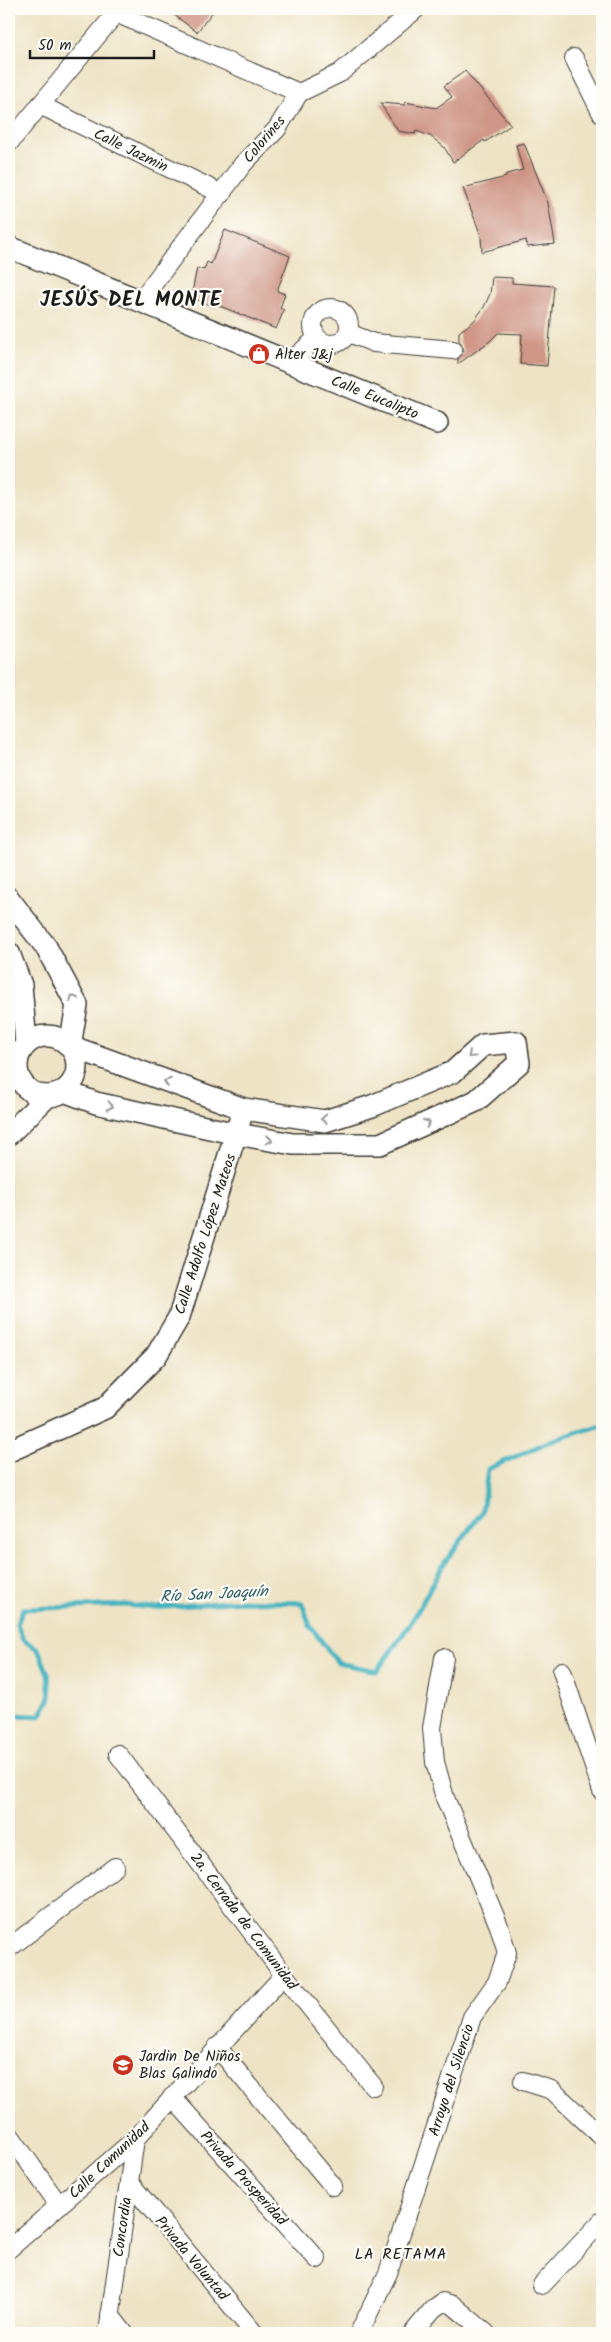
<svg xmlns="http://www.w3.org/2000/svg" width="611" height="2342" font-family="Kalam,sans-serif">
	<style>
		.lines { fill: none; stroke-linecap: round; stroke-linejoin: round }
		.stream { stroke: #45b3c0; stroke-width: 5 }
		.building { fill: #cf9687 }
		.minor-casing { stroke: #3c3a35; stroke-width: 20 }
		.tertiary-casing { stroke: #3c3a35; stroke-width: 24 }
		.minor { stroke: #fff; stroke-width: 18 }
		.tertiary { stroke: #fff; stroke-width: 21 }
		.oneway { stroke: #999 }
		.labels { text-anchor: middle; stroke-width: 4.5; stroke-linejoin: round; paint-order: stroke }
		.street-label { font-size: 15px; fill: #1c1c1c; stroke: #fdfcf7 }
		.poi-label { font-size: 15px; fill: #1c1c1c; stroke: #fdfcf7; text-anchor: start }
		.water-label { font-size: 16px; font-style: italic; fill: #2e6066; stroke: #fdfcf7 }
		.neighbourhood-label { font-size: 16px; letter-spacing: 1px; fill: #1c1c1c; stroke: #fdfcf7 }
		.district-label { font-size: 20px; font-weight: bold; letter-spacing: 1px; fill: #1c1c1c; stroke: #fdfcf7 }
	</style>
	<rect width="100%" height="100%" fill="#fdfcf7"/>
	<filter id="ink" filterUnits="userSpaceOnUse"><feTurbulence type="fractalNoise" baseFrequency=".02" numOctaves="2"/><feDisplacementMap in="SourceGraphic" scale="10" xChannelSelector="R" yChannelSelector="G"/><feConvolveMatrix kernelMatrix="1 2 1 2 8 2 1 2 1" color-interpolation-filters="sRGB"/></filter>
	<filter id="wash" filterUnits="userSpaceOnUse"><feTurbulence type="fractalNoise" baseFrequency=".0096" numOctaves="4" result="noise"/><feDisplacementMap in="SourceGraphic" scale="20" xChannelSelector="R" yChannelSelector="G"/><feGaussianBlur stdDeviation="1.12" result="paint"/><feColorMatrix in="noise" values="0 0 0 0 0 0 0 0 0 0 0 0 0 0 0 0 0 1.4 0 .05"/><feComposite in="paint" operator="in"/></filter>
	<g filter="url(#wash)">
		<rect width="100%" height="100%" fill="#eee3c5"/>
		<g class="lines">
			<path class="stream" d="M9,1715L40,1716L50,1698L48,1674L38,1649L23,1640L17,1624L23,1609L124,1605L155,1608L241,1601L302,1603L310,1626L338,1663L377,1671L412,1621L445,1562L482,1512L488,1469L550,1441L602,1425"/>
		</g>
		<g id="blocks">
			<g class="building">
				<path d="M166,9H215L197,32Z"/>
				<path d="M465,71L511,125L485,142L484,140L453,162L444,147L430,136L416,131L415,134L398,131L380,103L405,105V102L436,108L452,97L444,86Z"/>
				<path d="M524,143L548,203L555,244L527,247L526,240L482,252L481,236L463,188L506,177V174L523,170L516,145Z"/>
				<path d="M225,230L290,256L277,291L285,294L280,308L284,310L276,329L215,304L214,307L191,297L197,268L204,270L207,262L211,264Z"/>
				<path d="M492,277L512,278V283L554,286L547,366L520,364L522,334L498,333L490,341L458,364V359L464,350L459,341V332L474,321L484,307L490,294Z"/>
			</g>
		</g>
	</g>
	<g filter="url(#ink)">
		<use href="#blocks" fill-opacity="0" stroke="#3c3a35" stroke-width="1"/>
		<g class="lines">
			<g class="minor-casing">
				<g id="minor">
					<path d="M574,58L602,114"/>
					<path d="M40,105L222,194"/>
					<path d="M9,143L116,13L299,93"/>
					<path d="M141,300L243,164L277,129L299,93L340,73L416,9"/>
					<circle cx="331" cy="326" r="18"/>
					<path d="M349,333L374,343L453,350"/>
					<path d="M290,362L317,338"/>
					<path d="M562,1671L602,1791"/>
					<path d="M118,1754L284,1975L373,2086"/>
					<path d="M9,1948L115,1867"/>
					<path d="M217,2047L333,2186"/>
					<path d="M523,2081L552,2090L602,2137"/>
					<path d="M172,2097L317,2259"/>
					<path d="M9,2134L59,2205"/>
					<path d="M129,2182L254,2333"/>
					<path d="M9,2249L135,2139L284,1975"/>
					<path d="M542,2285L602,2221"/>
					<path d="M110,2315L124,2333"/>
					<path d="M108,2333L135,2139"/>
					<path d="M359,2333L388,2273L472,2017L497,1982L507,1953L499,1926L445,1798L435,1762L432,1728L444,1658"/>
					<path d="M413,2333L433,2309L443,2302L453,2305L486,2333"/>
				</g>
			</g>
			<g class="tertiary-casing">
				<g id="tertiary">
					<path d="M9,247L437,423"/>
					<path d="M9,899L46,947L77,1005L70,1046L244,1109L325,1121L372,1106L453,1072L483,1045L516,1042L519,1063L476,1101L380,1144H293L237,1134L96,1103L64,1091"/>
					<path d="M9,953L21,985L26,1044"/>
					<circle cx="47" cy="1066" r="30"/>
					<path d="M9,1134L48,1096"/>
					<path d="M9,1451L105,1408L156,1356L179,1317L240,1120"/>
				</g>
			</g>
			<use href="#minor" class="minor"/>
			<use href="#tertiary" class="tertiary"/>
		</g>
		<defs><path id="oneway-chevron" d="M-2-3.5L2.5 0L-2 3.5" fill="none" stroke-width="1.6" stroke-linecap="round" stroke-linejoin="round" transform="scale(1.25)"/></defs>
		<g class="oneway">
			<use href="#oneway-chevron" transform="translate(73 998) rotate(-115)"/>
			<use href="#oneway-chevron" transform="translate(471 1055) rotate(138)"/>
			<use href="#oneway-chevron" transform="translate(167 1082) rotate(-160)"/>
			<use href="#oneway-chevron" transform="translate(110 1106) rotate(12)"/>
			<use href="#oneway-chevron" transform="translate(324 1119) rotate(177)"/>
			<use href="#oneway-chevron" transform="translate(427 1123) rotate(-24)"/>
			<use href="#oneway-chevron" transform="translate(269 1140) rotate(10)"/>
		</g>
	</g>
	<defs>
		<g id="shop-disc" transform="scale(1.125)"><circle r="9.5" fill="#c8321e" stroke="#fdfcf7"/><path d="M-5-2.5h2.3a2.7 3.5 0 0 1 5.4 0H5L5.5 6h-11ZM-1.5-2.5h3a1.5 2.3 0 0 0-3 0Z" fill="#fff"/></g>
		<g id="school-disc" transform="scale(1.125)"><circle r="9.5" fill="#c8321e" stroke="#fdfcf7"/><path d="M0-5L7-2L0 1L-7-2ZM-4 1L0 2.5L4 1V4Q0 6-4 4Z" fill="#fff"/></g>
	</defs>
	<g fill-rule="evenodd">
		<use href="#shop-disc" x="259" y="354"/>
		<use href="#school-disc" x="123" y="2065"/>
	</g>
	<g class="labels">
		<g class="street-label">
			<text transform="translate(264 139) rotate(-50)" y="5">Colorines</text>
			<text transform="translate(131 150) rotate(26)" y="5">Calle Jazmin</text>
			<text transform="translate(375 397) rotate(22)" y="5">Calle Eucalipto</text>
			<text transform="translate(205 1234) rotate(-72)" y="5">Calle Adolfo López Mateos</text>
			<text transform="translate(244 1921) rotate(53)" y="5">2a. Cerrada de Comunidad</text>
			<text transform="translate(451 2080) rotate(-72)" y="5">Arroyo del Silencio</text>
			<text transform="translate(109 2160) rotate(-43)" y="5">Calle Comunidad</text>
			<text transform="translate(244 2178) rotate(48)" y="5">Privada Prosperidad</text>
			<text transform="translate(122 2227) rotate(-82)" y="5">Concordia</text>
			<text transform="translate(192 2258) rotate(50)" y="5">Privada Voluntad</text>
		</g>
		<g class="poi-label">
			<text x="275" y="359">Alter J&amp;j</text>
			<text x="139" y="2061">Jardin De Niños<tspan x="139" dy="17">Blas Galindo</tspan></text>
		</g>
		<g class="water-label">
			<text transform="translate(214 1593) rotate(-3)" y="6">Río San Joaquín</text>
		</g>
		<g class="neighbourhood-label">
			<text x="401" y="2259">LA RETAMA</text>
		</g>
		<g class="district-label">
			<text x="131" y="306">JESÚS DEL MONTE</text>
		</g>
	</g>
	<rect width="611" height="2342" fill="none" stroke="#fdfcf7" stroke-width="30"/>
	<path d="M30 50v8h124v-8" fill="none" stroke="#1c1c1c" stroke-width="2.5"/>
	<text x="38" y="50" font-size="15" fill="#1c1c1c" stroke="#fdfcf7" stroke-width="4" paint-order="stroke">50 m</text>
</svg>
